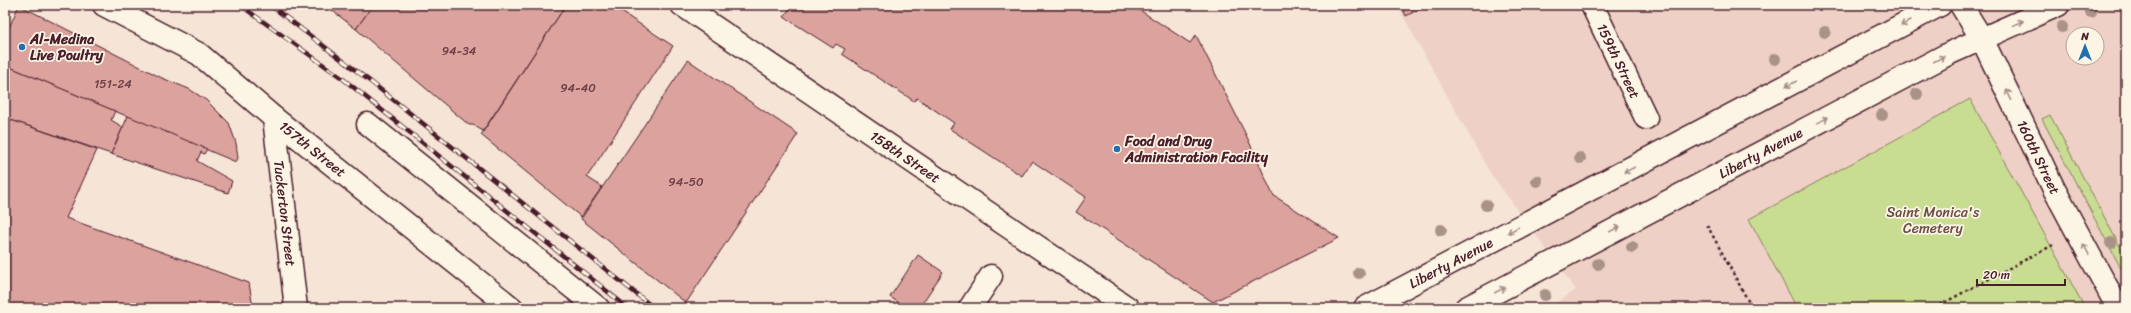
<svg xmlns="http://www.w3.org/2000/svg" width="2131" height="313" font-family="Sriracha,sans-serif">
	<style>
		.built { fill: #eed0c6; fill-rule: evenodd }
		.green { fill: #c8dd92; stroke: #897e5e }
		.building { fill: #dca29e; stroke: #4a1f2b }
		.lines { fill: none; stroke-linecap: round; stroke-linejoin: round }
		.minor-casing { stroke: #4a1f2b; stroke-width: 25 }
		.major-casing { stroke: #4a1f2b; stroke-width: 25 }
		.path { stroke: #4a1f2b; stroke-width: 2.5; stroke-dasharray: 3 3; stroke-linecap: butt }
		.minor { stroke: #fcf5e5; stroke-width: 22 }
		.major { stroke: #fcf5e5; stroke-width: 22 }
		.rail-casing { stroke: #4a1f2b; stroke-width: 4.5 }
		.rail { stroke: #fcf5e5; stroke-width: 3; stroke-dasharray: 9; stroke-linecap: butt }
		.tree { fill: #a99287 }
		.oneway { stroke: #a38a88 }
		.poi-dot { fill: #1f6fb2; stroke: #fcf5e5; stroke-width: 1.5 }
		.labels { text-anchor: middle; stroke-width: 3.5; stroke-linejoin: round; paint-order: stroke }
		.number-label { font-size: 12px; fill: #6e4048 }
		.poi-label { font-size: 14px; font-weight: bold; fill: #4a1f2b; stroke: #fcf5e5; text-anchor: start }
		.street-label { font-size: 14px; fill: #4a1f2b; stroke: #fcf5e5 }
		.park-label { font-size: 14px; fill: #6a4e45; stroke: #fcf5e5 }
	</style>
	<rect width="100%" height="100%" fill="#f6e4d7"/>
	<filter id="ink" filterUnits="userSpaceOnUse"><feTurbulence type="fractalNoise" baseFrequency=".025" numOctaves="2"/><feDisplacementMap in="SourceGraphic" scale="8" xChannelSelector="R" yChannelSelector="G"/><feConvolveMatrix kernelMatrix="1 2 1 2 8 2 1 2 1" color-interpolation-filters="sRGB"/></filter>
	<g filter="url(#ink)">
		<path class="built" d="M1397,5H2126V308H1548L1576,290L1489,171ZM2073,34H2097V58H2073Z"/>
		<g class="green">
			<path d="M1970,99L2085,308H1797L1749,219Z"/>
			<path d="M2050,115L2126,258V278L2042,119Z"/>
		</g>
		<g class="building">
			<path d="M19,5L162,78L189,89L206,100L229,123L236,143L238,158L236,162L5,65V37Z"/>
			<path d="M325,5H373L356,29Z"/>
			<path d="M373,5H566L483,131L473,125H469L356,29Z"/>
			<path d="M566,5H611L673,46L587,177L602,187L581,217L481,135Z"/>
			<path d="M792,5H1136L1135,7L1190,43L1196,35L1247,137L1273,195L1339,238L1213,302L1076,212L1086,197L1032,161L1022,176L950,129L954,123L917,98L914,101L842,54L845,49L836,44L833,48L784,17Z"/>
			<path d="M1401,5H1427L1406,16Z"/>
			<path d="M688,60L798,134L686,303L581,219Z"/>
			<path d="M5,65L115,111L111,120L123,127L111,154L5,118Z"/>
			<path d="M128,116L207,149L204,154L201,152L197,161L232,181L228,193L111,154Z"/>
			<path d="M5,118L97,150L66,218L249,283L253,308H5Z"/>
			<path d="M918,255L943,272L919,308H907L890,297Z"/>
		</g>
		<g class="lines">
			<g class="minor-casing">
				<g id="minor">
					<path id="s1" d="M104,5L199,54L274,118L512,308"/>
					<path id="s2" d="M682,5L1128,308"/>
					<path id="s3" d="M1592,5L1646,118"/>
					<path id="s4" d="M1961,5L1982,39L2054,189L2118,308"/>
					<path id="s5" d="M274,118L296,308"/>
					<path d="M368,124L598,308"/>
					<path d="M970,308L991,276"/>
				</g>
			</g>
			<g class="major-casing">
				<g id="major">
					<path id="s6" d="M1365,308L1940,5"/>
					<path id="s7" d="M1466,308L1950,53L2058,5"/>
				</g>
			</g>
			<g class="path">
				<path d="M1707,225L1752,308"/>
				<path d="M1934,308L2053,245"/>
			</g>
			<use href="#minor" class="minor"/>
			<use href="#major" class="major"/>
			<g class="rail-casing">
				<g id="rail">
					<path d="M240,5L342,78L628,308"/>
					<path d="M270,5L371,82L654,308"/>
				</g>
			</g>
			<use href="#rail" class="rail"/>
		</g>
		<g class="tree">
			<circle cx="2091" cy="12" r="6"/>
			<circle cx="2062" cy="27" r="6"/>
			<circle cx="1825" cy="32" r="6"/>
			<circle cx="1775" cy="59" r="6"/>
			<circle cx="1917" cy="94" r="6"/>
			<circle cx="1882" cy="115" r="6"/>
			<circle cx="1580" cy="158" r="6"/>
			<circle cx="1537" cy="181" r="6"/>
			<circle cx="1486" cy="205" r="6"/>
			<circle cx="1441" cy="230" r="6"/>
			<circle cx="2111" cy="243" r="6"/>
			<circle cx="1632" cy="247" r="6"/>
			<circle cx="1598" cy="264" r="6"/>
			<circle cx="1359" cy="273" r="6"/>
			<circle cx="1545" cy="295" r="6"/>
		</g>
		<defs><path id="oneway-shaft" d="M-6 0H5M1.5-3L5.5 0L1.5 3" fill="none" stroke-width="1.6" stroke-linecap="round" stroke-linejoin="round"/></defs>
		<g class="oneway">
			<use href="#oneway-shaft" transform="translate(1906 23) rotate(152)"/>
			<use href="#oneway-shaft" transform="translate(2018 23) rotate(-24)"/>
			<use href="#oneway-shaft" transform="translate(1939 59) rotate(-28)"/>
			<use href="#oneway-shaft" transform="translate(1791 84) rotate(152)"/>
			<use href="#oneway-shaft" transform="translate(2009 95) rotate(-116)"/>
			<use href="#oneway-shaft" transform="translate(1823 120) rotate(-28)"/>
			<use href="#oneway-shaft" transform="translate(1629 170) rotate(152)"/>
			<use href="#oneway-shaft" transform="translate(1615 229) rotate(-28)"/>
			<use href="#oneway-shaft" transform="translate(1513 230) rotate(152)"/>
			<use href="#oneway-shaft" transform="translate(2086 249) rotate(-118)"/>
			<use href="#oneway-shaft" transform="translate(1500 290) rotate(-28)"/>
		</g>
	</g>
	<g class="poi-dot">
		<circle cx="22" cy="47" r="4"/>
		<circle cx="1117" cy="149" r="4"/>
	</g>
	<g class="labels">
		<g class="number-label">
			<text x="459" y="55">94-34</text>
			<text x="113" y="88">151-24</text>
			<text x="578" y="92">94-40</text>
			<text x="686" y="186">94-50</text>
		</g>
		<g class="poi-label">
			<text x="30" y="44">Al-Medina<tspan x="30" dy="16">Live Poultry</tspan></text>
			<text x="1125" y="146">Food and Drug<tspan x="1125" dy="16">Administration Facility</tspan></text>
		</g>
		<g class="street-label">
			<text dy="5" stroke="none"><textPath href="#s3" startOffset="62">159th Street</textPath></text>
			<text dy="5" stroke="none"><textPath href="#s1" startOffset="255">157th Street</textPath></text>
			<text dy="5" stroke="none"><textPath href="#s7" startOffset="333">Liberty Avenue</textPath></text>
			<text dy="5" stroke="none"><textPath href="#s2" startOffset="270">158th Street</textPath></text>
			<text dy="5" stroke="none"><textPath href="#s4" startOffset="171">160th Street</textPath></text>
			<text dy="5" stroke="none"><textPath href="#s5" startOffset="96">Tuckerton Street</textPath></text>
			<text dy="5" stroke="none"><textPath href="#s6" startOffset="97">Liberty Avenue</textPath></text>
		</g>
		<g class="park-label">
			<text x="1933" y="217">Saint Monica's<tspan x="1933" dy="16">Cemetery</tspan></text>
		</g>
	</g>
	<rect width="2131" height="313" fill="none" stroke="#fcf5e5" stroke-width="20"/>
	<rect x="10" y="10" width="2111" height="293" fill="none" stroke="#4a1f2b" stroke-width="1.5" filter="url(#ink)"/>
	<g transform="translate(2085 46)"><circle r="19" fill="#fcf5e5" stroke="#b59f9b"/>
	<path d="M0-3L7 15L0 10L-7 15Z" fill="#1f6fb2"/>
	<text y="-6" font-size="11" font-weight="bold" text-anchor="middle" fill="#4a1f2b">N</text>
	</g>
	<path d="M1977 279v6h88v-6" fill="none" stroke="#4a1f2b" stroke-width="2"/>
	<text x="1983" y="279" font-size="12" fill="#4a1f2b" stroke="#fcf5e5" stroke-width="3" paint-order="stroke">20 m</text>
</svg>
